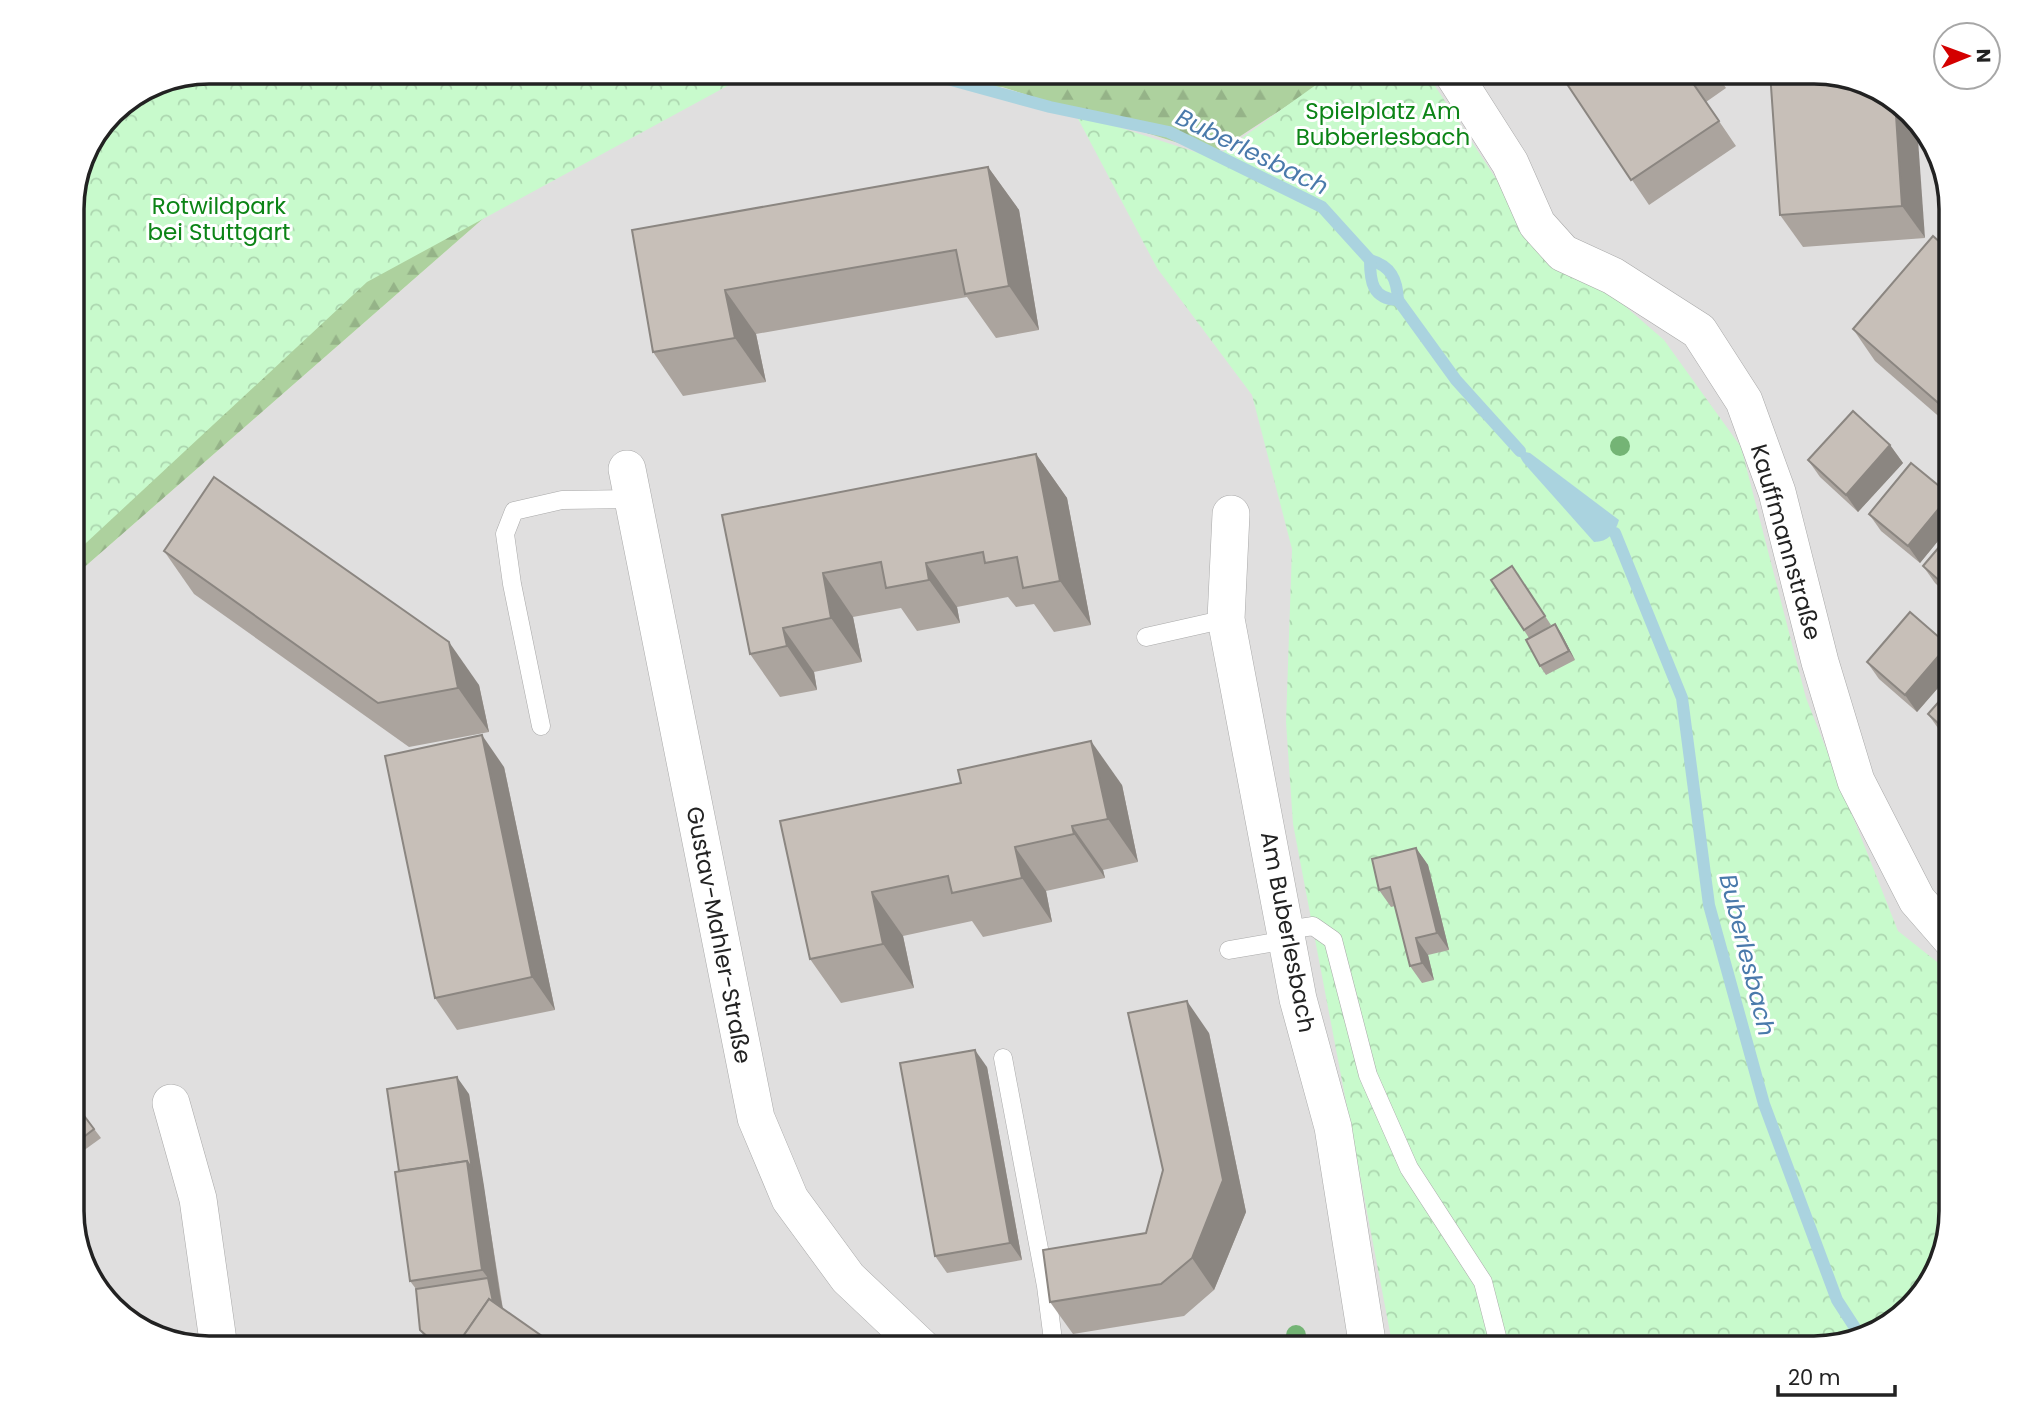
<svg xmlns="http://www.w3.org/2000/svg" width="2023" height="1420" font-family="Poppins,sans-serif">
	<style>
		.residential { fill: #e0dfdf }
		.forest { fill: url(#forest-firs) }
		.park { fill: url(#park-crowns) }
		.water { fill: #aad3df }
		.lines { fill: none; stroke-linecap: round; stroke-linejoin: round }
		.stream { stroke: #aad3df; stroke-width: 12 }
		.lane-casing { stroke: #a9a9a9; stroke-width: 19 }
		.street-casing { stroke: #a9a9a9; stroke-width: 38 }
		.lane { stroke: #fff; stroke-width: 18 }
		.street { stroke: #fff; stroke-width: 37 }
		.tree { fill: #74b475 }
		.wall { fill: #aba49e }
		.shaded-wall { fill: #8b8681 }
		.building { fill: #c7bfb8; stroke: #8b8681; stroke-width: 2 }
		.labels { text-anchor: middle; stroke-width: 6; stroke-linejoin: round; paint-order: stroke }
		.park-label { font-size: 23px; fill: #0c8416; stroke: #fff }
		.street-label { font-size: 23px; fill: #222; stroke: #fff }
		.water-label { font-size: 24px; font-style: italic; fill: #4a7aab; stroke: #fff }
		.rim { fill: none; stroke: #222; stroke-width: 3.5 }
	</style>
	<defs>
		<pattern id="forest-firs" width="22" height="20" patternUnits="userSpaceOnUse" patternTransform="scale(1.75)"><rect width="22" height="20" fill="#add19e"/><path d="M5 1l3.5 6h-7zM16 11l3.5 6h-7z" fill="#95b388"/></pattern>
		<pattern id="park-crowns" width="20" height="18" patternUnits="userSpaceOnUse" patternTransform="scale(1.75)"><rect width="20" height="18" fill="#c8facc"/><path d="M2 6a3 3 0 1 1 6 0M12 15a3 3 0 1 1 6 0" fill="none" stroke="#acd6af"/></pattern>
	</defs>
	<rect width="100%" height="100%" fill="#f2efe9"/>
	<path class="residential" d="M1339,72H1814L1890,95L1937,148L1951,209V1211L1928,1287L1875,1334L1814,1348H209L133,1325L90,1279L72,1219V578L485,217L740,78L1002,87L1213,154Z"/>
	<path class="forest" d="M209,72H1339L1213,154L1002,87L740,78L485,217L72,578V201L86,149L112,112L157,82Z"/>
	<g class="park">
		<path d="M209,72H753L367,282L72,556V201L86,149L112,112L157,82Z"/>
		<path d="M1334,72H1419L1435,86L1520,215L1664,340L1741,447L1806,698L1898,931L1951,973V1211L1928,1287L1875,1334L1814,1348H1393L1293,824L1286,722L1292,549L1252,395L1157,268L1075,113L1214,158Z"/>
	</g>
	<path class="water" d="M1520,451L1530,453L1619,520C1615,533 1608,542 1594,542L1523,462L1519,455Z"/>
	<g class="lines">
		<g class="stream">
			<path d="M933,75L1050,107L1169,132L1322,207L1370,260C1391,266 1397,279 1398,300"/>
			<path d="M1370,260C1370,281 1372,299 1398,300L1456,380L1520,451"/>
			<path d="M1615,533L1682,698L1709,905L1764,1104L1837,1300L1861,1337"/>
		</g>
		<g class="lane-casing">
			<g id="lane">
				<path d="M1146,637L1226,619"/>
				<path d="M541,726L512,584L505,534L514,511L562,500L633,499"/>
				<path d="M1287,930L1313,926L1333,940L1368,1075L1409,1168L1483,1282L1500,1348"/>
				<path d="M1229,950L1288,940"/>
				<path d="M1003,1058L1046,1286L1054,1348"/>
			</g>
		</g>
		<g class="street-casing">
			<g id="street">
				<path d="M1452,72L1510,163L1537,224L1563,253L1613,276L1699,331L1744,401L1777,492L1820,662L1856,781L1917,900L1951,939"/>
				<path d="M627,469L756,1118L790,1199L848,1278L922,1348"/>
				<path d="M1231,514L1226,619L1298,999L1333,1127L1368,1348"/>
				<path d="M171,1103L198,1199L219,1348"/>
			</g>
		</g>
		<use href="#lane" class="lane"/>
		<use href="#street" class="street"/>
	</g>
	<g class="tree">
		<circle cx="1620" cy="446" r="10"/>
		<circle cx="1296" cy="1335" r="10"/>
	</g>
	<g class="wall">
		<path d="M1559,72H1715L1726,88L1706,102L1736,146L1649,205Z"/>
		<path d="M1814,72L1925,238L1803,247L1780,215Z"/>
		<path d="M988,167L1019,210L1039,330L996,338L967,297L756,334L766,382L683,396L653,352L632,230Z"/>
		<path d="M1951,252V427L1875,361L1853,329Z"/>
		<path d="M1890,445L1903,463L1858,512L1820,477L1808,460Z"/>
		<path d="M1036,454L1067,498L1091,625L1054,632L1034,604L1016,607L1008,597L957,607L960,623L917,631L901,608L853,617L862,662L814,672L817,690L780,697L750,654L722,515Z"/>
		<path d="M1950,495L1951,496V525L1920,563L1881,531L1869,514Z"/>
		<path d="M1951,533V598L1935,583L1923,566Z"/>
		<path d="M164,551L479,685L489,732L409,747L194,594Z"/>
		<path d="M1512,566L1551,625L1539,633H1561L1575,660L1546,675L1540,666L1529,638L1491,580Z"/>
		<path d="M1948,645L1951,650V673L1917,712L1879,679L1867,662Z"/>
		<path d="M1951,688V741L1940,731L1928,714Z"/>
		<path d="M504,767L555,1010L457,1030L435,998Z"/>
		<path d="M1122,785L1138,862L1103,870L1105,878L1046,891L1052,922L983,937L972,921L903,936L914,988L841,1003L810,959L780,821Z"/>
		<path d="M1416,848L1428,865L1449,950L1428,955L1434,980L1422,983L1410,966L1395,906L1391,907L1379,890Z"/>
		<path d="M1209,1033L1246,1212L1214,1290L1184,1316L1073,1334L1050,1302L1146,1233Z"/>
		<path d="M987,1067L1022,1260L947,1273L935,1256Z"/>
		<path d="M469,1094L503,1309L559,1348H433L420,1330L416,1289L410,1281Z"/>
		<path d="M73,1101L101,1138L72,1159V1102Z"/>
	</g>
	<g class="shaded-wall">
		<path d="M1895,100L1917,125L1925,238L1902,206Z"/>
		<path d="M988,167L1019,210L1039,330L1009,286Z"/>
		<path d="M725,290L756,334L766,382L735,338Z"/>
		<path d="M1890,445L1903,463L1858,512L1846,495Z"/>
		<path d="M1036,454L1067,498L1091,625L1060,581Z"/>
		<path d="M1950,495L1951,496V525L1920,563L1908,546Z"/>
		<path d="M926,563L957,607L960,623L929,580Z"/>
		<path d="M823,573L853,617L862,662L831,618Z"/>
		<path d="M1555,624L1561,633L1575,660L1569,651Z"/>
		<path d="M783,628L814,672L817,690L787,646Z"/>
		<path d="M449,642L479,685L489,732L458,688Z"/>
		<path d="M1948,645L1951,650V673L1917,712L1905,695Z"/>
		<path d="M482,735L504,767L555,1010L532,977Z"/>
		<path d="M1091,741L1122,785L1138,862L1108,819Z"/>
		<path d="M1072,826L1103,870L1105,878L1074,834Z"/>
		<path d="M1015,847L1046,891L1052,922L1022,878Z"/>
		<path d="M1416,848L1428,865L1449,950L1437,933Z"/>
		<path d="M872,892L903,936L914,988L883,944Z"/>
		<path d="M1416,938L1428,955L1434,980L1422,963Z"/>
		<path d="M1187,1001L1209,1033L1246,1212L1214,1290L1192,1258Z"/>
		<path d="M975,1050L987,1067L1022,1260L1010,1243Z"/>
		<path d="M457,1077L469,1094L484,1186L500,1295L506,1324L490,1348L488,1278L482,1270L467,1161Z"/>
	</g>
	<g class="building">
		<path d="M1559,72H1695L1688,76L1719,121L1631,180Z"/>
		<path d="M1770,72H1814L1890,95L1895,100L1902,206L1780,215Z"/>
		<path d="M988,167L1009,286L965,294L956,250L725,290L735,338L653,352L632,230Z"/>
		<path d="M1933,236L1951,252V414L1853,329Z"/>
		<path d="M1853,411L1890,445L1846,495L1808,460Z"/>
		<path d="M1036,454L1060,581L1023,588L1017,557L985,563L983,552L926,563L929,580L886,588L881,562L823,573L831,618L783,628L787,646L750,654L722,515Z"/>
		<path d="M1911,463L1950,495L1908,546L1869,514Z"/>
		<path d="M214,477L449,642L458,688L378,703L164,551Z"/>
		<path d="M1951,533V591L1923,566Z"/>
		<path d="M1512,566L1545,616L1524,630L1491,580Z"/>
		<path d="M1910,612L1948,645L1905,695L1867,662Z"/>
		<path d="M1555,624L1569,651L1540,666L1526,640Z"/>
		<path d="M1951,688V735L1928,714Z"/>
		<path d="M482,735L532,977L435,998L385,756Z"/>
		<path d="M1091,741L1108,819L1072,826L1074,834L1015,847L1022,878L952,893L948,876L872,892L883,944L810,959L780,821L961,783L958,770Z"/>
		<path d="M1416,848L1437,933L1416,938L1422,963L1410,966L1390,887L1379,890L1372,859Z"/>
		<path d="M1187,1001L1223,1180L1192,1258L1161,1284L1050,1302L1043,1250L1146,1233L1163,1170L1128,1013Z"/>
		<path d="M975,1050L1010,1243L935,1256L900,1063Z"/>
		<path d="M457,1077L472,1169L467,1161L399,1171L387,1089Z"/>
		<path d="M73,1101L94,1129L72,1146V1102Z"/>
		<path d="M467,1161L482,1270L410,1281L395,1172Z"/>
		<path d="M488,1278L493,1302L489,1299L455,1348H440L420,1330L416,1289Z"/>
		<path d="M489,1299L559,1348H455Z"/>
	</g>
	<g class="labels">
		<g class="park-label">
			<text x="1383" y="119">Spielplatz Am<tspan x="1383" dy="26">Bubberlesbach</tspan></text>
			<text x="219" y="214">Rotwildpark<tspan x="219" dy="26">bei Stuttgart</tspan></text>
		</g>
		<g class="street-label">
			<text transform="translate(1786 542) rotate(74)" y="8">Kauffmannstraße</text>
			<text transform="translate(1288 932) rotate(79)" y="8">Am Buberlesbach</text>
			<text transform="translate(719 935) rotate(79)" y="8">Gustav-Mahler-Straße</text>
		</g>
		<g class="water-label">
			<text transform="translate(1252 152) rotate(26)" y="8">Buberlesbach</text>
			<text transform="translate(1747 955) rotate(76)" y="8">Buberlesbach</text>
		</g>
	</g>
	<path d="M0 0H2023V1420H0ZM209 84H1814A125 125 0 0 1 1939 209V1211A125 125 0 0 1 1814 1336H209A125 125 0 0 1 84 1211V209A125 125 0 0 1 209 84Z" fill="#fff" fill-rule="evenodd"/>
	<path class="rim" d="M209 84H1814A125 125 0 0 1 1939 209V1211A125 125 0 0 1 1814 1336H209A125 125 0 0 1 84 1211V209A125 125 0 0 1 209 84Z"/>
	<g transform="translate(1967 56) rotate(89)"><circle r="33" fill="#ffffff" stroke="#a7a7a7" stroke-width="2"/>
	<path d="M0-5L12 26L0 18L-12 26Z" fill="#d40000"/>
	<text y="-10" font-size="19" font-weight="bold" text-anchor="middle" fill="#222222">N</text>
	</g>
	<path d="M1778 1385v10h117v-10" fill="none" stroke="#222222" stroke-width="3.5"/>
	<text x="1788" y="1385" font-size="21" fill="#222222" stroke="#ffffff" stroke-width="5" paint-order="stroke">20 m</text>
</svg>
